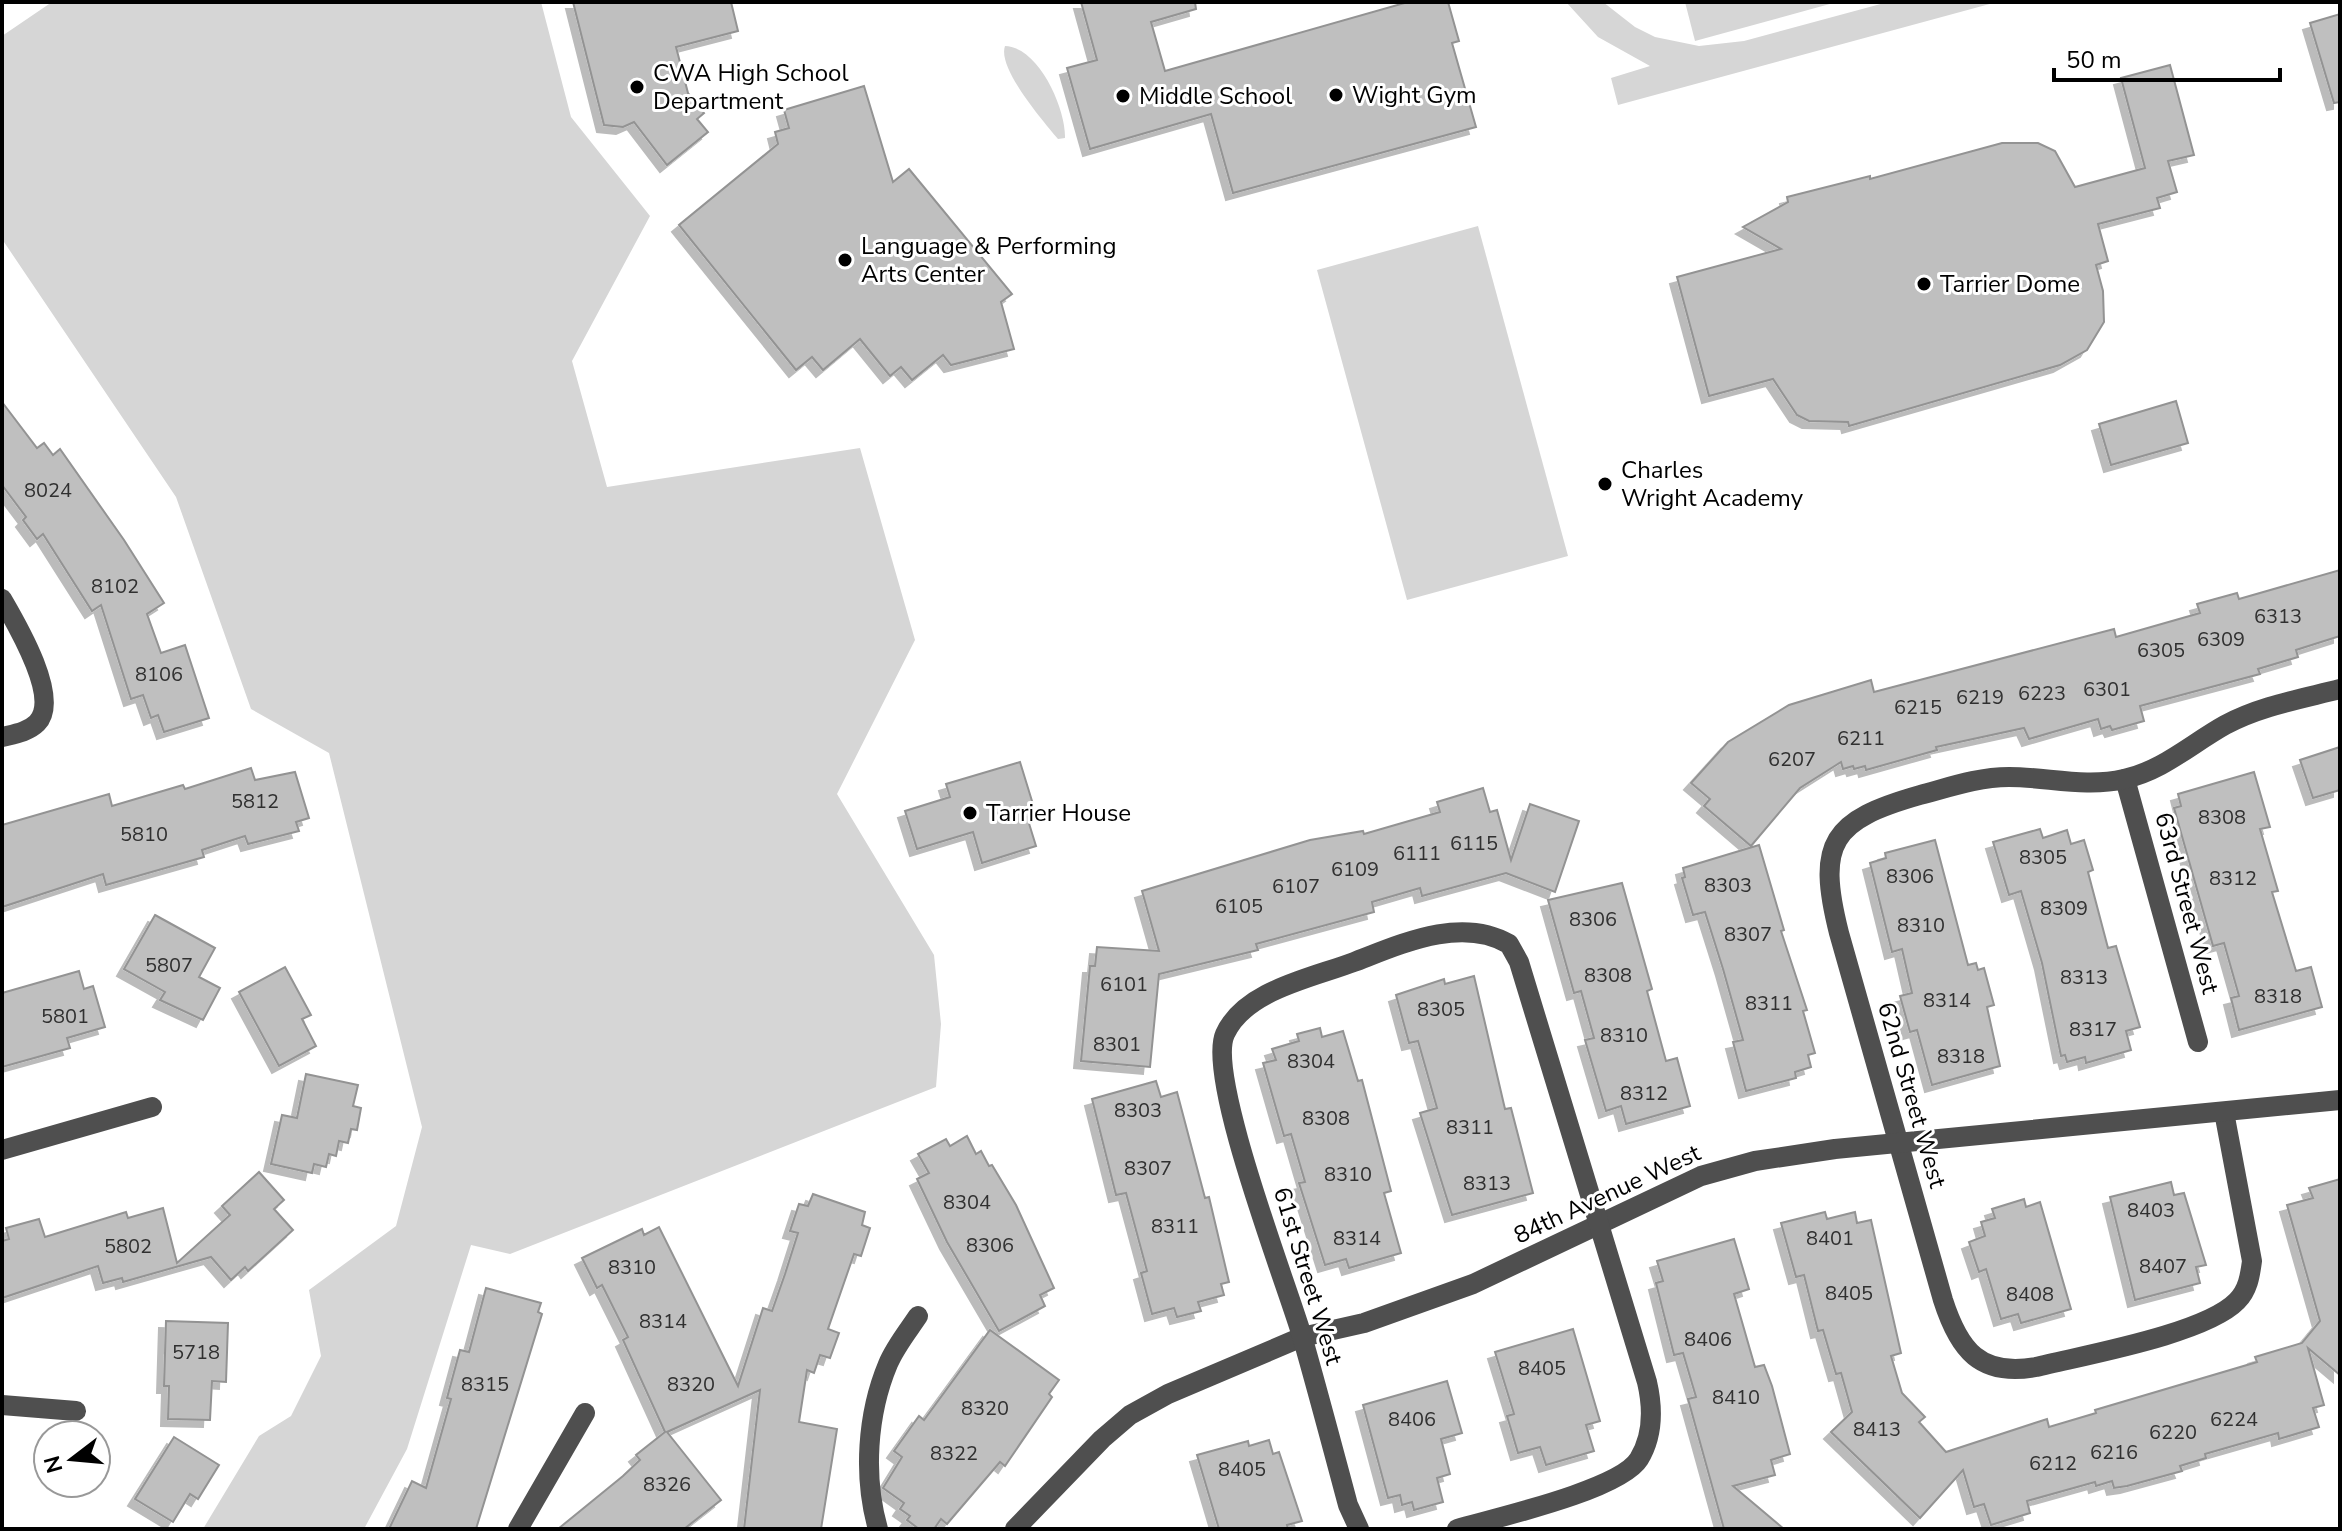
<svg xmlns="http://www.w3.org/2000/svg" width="2342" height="1531" font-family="'Nunito Sans',sans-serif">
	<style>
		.green { fill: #d6d6d6 }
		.building { fill: #bfbfbf; stroke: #939393; stroke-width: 2; filter: url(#shadow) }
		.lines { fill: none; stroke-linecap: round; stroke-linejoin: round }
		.minor { stroke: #4f4f4f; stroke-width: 20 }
		.poi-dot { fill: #000; stroke: #fff; stroke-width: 3 }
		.labels { text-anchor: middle; stroke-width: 6; stroke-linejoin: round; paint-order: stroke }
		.number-label { font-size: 20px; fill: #303030 }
		.poi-label { font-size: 24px; fill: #000; stroke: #fff; text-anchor: start }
		.street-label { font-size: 24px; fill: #000; stroke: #fff }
	</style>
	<defs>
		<filter id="shadow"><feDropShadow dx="-7" dy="7" stdDeviation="0" flood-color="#0004"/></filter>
	</defs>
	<rect width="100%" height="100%" fill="#fff"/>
	<g class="green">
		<path d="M52,2H541L571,117L650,216L572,361L607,487L860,448L915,640L837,794L934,955L941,1024L936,1087L510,1254L471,1245L407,1449L364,1529H203L259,1436L291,1416L321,1356L309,1290L396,1226L422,1127L329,753L251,709L176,497L2,239V36Z"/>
		<path d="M1566,2H1603L1635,27L1655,37L1699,46L1744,41L1888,2H1997L1618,105L1611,78L1650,66L1598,37Z"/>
		<path d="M1685,2H1837L1695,41Z"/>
		<path d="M1005,46C1039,47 1066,109 1065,138L1058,139C1043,121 997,68 1005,46Z"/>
		<path d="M1478,226L1568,556L1407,600L1317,270Z"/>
	</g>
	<g class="building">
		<path d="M573,2H731L738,31L676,47L688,93L704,113L697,119L708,132L667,165L634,122L623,127L604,125Z"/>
		<path d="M1081,2H1195L1196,9L1151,22L1165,71L1408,2H1448L1459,41L1452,43L1476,127L1233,193L1211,114L1090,149L1067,68L1097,60Z"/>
		<path d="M2340,14V102L2334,103L2310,23Z"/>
		<path d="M2170,65L2194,155L2168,161L2177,192L2157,198L2160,208L2098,224L2108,261L2096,265L2103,291L2104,322L2087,350L2060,365L1849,426L1848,422L1809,421L1797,415L1773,379L1709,396L1677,277L1781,249L1743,227L1788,202L1787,197L1870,176V179L2002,143H2038L2055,151L2075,187L2145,168L2121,78Z"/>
		<path d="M864,86L893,182L909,169L1012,294L1001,302L1014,349L951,365L943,355L912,380L901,367L890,376L860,339L823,370L812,357L796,370L679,225L778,144L775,132L789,128L784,110Z"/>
		<path d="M2176,401L2188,443L2111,465L2099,424Z"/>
		<path d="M2,402L37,448L44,443L53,455L60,449L124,540L164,603L147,614L161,653L185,645L209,718L164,732L158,715L151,718L143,695L131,699L101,605L92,611L43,534L37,539L23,520L26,517L2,485Z"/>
		<path d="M2340,570V636L2296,650L2298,657L2258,669L2260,674L2140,706L2144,721L2112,730L2110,726L2101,729L2098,719L2029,739L2024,728L1936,747L1937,750L1866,770L1865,766L1854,769L1853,766L1843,769L1841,762L1800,788L1751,846L1704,806L1710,799L1691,783L1728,742L1789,705L1871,680L1874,692L2114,629L2116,637L2200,613L2197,604L2237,593L2239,599Z"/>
		<path d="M2340,747V790L2313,798L2300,760Z"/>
		<path d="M1020,762L1036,814L1027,817L1036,846L982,863L973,832L917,849L905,811L950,797L946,784Z"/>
		<path d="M251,768L255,780L295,772L309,818L296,822L299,831L248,844L245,836L202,850L204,857L106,885L103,874L2,907V825L109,794L112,806L183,785L185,789Z"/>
		<path d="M2254,772L2270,827L2260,829L2278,891L2272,892L2296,971L2311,967L2322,1007L2239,1030L2231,998L2239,996L2224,943L2213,946L2174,808L2181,806L2178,794Z"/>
		<path d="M1483,788L1490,812L1497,810L1511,860L1530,804L1579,821L1555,892L1506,873L1422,896L1420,888L1372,902L1374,912L1256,944L1258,950L1159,974L1150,1067L1081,1061L1090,966H1095L1097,947L1159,951L1142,891L1310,840L1363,831L1364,834L1440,812L1437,802Z"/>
		<path d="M2040,829L2043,838L2067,830L2071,844L2084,840L2093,870L2088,872L2108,948L2116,946L2140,1027L2126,1031L2131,1050L2086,1063L2085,1057L2067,1062L2065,1055L2061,1056L2042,963L2021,891L2009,895L1993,842Z"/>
		<path d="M1935,840L1968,965L1976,963L1978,970L1984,968L1994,1005L1987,1007L2000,1066L1932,1085L1917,1030L1910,1032L1900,996L1912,993L1902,949L1892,952L1870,863L1886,858L1885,853Z"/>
		<path d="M1759,845L1784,930L1781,931L1807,1010L1803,1011L1815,1053L1808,1055L1811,1067L1795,1072L1796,1078L1746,1091L1733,1042L1743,1040L1723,969L1705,912L1693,915L1682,878L1685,877L1683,868Z"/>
		<path d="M1622,883L1652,989L1647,991L1666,1061L1677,1058L1690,1106L1626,1124L1621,1106L1606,1111L1585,1040L1594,1038L1581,991L1574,993L1548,900Z"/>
		<path d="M155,915L215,948L199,977L220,988L203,1020L160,1000L165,992L124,969Z"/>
		<path d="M285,967L311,1015L302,1019L316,1046L279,1066L239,992Z"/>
		<path d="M79,971L84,989L93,986L105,1027L67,1038L70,1048L2,1067V993Z"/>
		<path d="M1474,976L1505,1109L1511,1108L1533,1193L1452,1215L1420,1113L1437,1108L1418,1041L1409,1043L1396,995L1444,979L1445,984Z"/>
		<path d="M1320,1028L1322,1037L1343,1031L1358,1081L1362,1080L1391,1191L1384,1193L1401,1253L1349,1268L1346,1259L1325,1265L1299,1183L1305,1182L1291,1134L1284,1136L1263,1063L1276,1060L1272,1049L1299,1041L1297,1034Z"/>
		<path d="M306,1074L358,1085L353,1106L361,1108L357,1130L351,1129L348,1143L339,1141L336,1156L329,1154L326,1167L314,1164L312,1173L271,1164L282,1115L297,1118Z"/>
		<path d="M1156,1081L1161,1097L1177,1092L1205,1198L1209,1197L1229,1282L1221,1284L1224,1295L1198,1302L1201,1311L1177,1317L1174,1308L1152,1314L1141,1273L1147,1271L1126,1193L1116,1195L1092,1099Z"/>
		<path d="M967,1136L976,1154L981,1151L989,1166L992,1165L1016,1205L1054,1288L1040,1295L1045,1306L999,1331L947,1242L917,1179L929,1173L918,1154L946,1139L950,1146Z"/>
		<path d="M259,1172L284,1200L274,1209L293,1230L248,1271L245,1267L231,1280L211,1257L123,1282L122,1278L103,1283L98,1266L2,1298V1241L9,1239L6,1228L39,1219L45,1237L126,1212L128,1218L163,1208L177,1263L230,1215L222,1206Z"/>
		<path d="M2340,1179V1375L2308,1348L2324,1405L2313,1408L2319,1427L2279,1439L2278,1433L2205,1454L2206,1458L2180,1466L2182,1471L2127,1486L2114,1488L2112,1481L2096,1486L2095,1482L2027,1501L2030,1513L1991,1525L1984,1504L1974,1507L1963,1470L1920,1518L1831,1432L1852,1412L1841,1373L1836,1374L1823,1330L1818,1331L1804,1275L1796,1277L1781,1223L1825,1212L1827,1219L1855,1212L1857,1223L1871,1220L1901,1353L1891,1356L1902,1393L1925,1417L1919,1422L1946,1452L2047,1419L2049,1427L2096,1413L2095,1410L2257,1362L2255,1357L2302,1343L2320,1321L2287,1205L2313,1198L2309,1188Z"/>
		<path d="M2171,1182L2174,1195L2184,1193L2206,1265L2196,1267L2200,1283L2135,1300L2110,1197Z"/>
		<path d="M813,1194L865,1212L862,1225L870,1228L861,1256L854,1254L828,1329L839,1333L830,1358L820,1355L814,1373L807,1370L799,1422L837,1429L821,1529H744L760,1390L667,1432L721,1500L684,1529H558L623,1476L640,1460L636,1455L665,1432L623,1340L628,1337L602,1285L597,1288L582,1258L642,1229L644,1235L659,1227L738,1386L763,1308L772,1311L785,1274L798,1233L790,1231L799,1204L808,1206Z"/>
		<path d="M2024,1199L2026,1207L2040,1202L2071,1309L2021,1323L2018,1314L2001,1319L1986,1269L1979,1272L1969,1242L1985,1236L1981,1222L1995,1218L1992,1209Z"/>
		<path d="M1734,1239L1749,1289L1734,1294L1755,1367L1764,1365L1772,1386L1790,1454L1771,1460L1775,1475L1733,1486L1784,1529H1724L1688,1399L1696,1397L1683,1353L1674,1355L1656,1283L1663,1281L1657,1261Z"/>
		<path d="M486,1288L541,1303L538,1312L542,1314L476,1529H389L412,1481L426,1488L451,1399L447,1398L460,1350L469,1352Z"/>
		<path d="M166,1321L228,1323L226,1382L212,1381L210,1420L168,1419L169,1386H164Z"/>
		<path d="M1573,1329L1600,1421L1586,1425L1594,1451L1546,1465L1540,1447L1518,1453L1507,1416L1514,1414L1495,1352Z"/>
		<path d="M990,1330L1059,1380L1049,1394L1052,1397L1005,1466L1000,1462L947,1524L941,1519L934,1529H919L907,1520L910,1516L900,1509L904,1503L883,1488L902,1457L894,1451L919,1416L924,1420Z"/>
		<path d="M1447,1381L1462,1433L1441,1439L1450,1474L1437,1478L1443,1502L1414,1510L1412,1502L1402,1505L1400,1495L1388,1498L1363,1405Z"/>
		<path d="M174,1437L219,1465L198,1499L190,1494L173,1522L135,1499Z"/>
		<path d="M1269,1440L1273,1454L1279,1452L1302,1521L1287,1525L1288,1529H1219L1197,1455L1248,1441L1249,1446Z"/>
	</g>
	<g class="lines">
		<g class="minor">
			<path d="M2,599C16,623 61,699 37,723C28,732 14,734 2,737"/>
			<path d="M2125,779L2198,1042"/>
			<path d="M2224,1112L2252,1261C2250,1276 2248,1290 2237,1301C2205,1334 2084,1355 2036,1367C1980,1377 1959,1350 1943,1300L1839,933C1816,842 1832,820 1920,795C1950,787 1978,777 2009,777C2047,777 2086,788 2124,779C2162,771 2191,744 2225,725C2260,706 2301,699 2340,689"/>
			<path d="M2,1150L152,1107"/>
			<path d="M2,1405L76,1411"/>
			<path d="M518,1529L585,1413"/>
			<path d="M878,1529C863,1477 867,1414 888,1364C895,1347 908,1331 918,1316"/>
			<path d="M1015,1529L1102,1439L1130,1415L1168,1394L1302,1337L1364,1323L1473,1284L1701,1176L1755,1161L1835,1149L2340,1100"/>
			<path d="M1359,1529L1348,1505C1333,1449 1318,1392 1302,1336C1286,1282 1206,1076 1225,1034C1245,990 1312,978 1354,962C1401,944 1461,916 1509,944L1519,962L1647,1382C1653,1408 1653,1436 1639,1459C1620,1490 1495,1518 1457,1529"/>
		</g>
	</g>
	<g class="poi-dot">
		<circle cx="637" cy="87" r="8"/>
		<circle cx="1336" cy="95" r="8"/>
		<circle cx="1123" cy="96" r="8"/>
		<circle cx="845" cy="260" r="8"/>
		<circle cx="1924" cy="284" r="8"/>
		<circle cx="1605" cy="484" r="8"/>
		<circle cx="970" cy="813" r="8"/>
	</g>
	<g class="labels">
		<g class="number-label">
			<text x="48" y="497">8024</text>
			<text x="115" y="593">8102</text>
			<text x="2278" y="623">6313</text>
			<text x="2221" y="646">6309</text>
			<text x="2161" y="657">6305</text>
			<text x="159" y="681">8106</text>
			<text x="2107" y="696">6301</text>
			<text x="2042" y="700">6223</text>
			<text x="1980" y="704">6219</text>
			<text x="1918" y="714">6215</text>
			<text x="1861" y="745">6211</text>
			<text x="1792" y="766">6207</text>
			<text x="255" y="808">5812</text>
			<text x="2222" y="824">8308</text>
			<text x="144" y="841">5810</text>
			<text x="1474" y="850">6115</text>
			<text x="1417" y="860">6111</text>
			<text x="2043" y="864">8305</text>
			<text x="1355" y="876">6109</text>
			<text x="1910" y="883">8306</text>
			<text x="2233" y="885">8312</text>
			<text x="1728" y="892">8303</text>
			<text x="1296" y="893">6107</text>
			<text x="1239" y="913">6105</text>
			<text x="2064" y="915">8309</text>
			<text x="1593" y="926">8306</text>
			<text x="1921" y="932">8310</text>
			<text x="1748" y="941">8307</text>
			<text x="169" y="972">5807</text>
			<text x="1608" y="982">8308</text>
			<text x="2084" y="984">8313</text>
			<text x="1124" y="991">6101</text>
			<text x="2278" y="1003">8318</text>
			<text x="1947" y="1007">8314</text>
			<text x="1769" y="1010">8311</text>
			<text x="1441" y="1016">8305</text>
			<text x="65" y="1023">5801</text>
			<text x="2093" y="1036">8317</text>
			<text x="1624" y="1042">8310</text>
			<text x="1117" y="1051">8301</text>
			<text x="1961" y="1063">8318</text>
			<text x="1311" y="1068">8304</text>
			<text x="1644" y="1100">8312</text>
			<text x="1138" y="1117">8303</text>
			<text x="1326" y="1125">8308</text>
			<text x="1470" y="1134">8311</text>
			<text x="1148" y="1175">8307</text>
			<text x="1348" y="1181">8310</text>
			<text x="1487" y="1190">8313</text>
			<text x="967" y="1209">8304</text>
			<text x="2151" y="1217">8403</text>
			<text x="1175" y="1233">8311</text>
			<text x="1357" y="1245">8314</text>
			<text x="1830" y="1245">8401</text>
			<text x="990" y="1252">8306</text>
			<text x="128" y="1253">5802</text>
			<text x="2163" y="1273">8407</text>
			<text x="632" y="1274">8310</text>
			<text x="1849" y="1300">8405</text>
			<text x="2030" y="1301">8408</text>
			<text x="663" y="1328">8314</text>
			<text x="1708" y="1346">8406</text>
			<text x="196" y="1359">5718</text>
			<text x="1542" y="1375">8405</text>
			<text x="485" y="1391">8315</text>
			<text x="691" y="1391">8320</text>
			<text x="1736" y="1404">8410</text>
			<text x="985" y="1415">8320</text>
			<text x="1412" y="1426">8406</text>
			<text x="2234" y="1426">6224</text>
			<text x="1877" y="1436">8413</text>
			<text x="2173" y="1439">6220</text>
			<text x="2114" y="1459">6216</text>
			<text x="954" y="1460">8322</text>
			<text x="2053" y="1470">6212</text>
			<text x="1242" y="1476">8405</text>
			<text x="667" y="1491">8326</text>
		</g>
		<g class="poi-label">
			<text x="653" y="81">CWA High School<tspan x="653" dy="28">Department</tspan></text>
			<text x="1352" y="103">Wight Gym</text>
			<text x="1139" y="104">Middle School</text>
			<text x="861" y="254">Language &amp; Performing<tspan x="861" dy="28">Arts Center</tspan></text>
			<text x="1940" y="292">Tarrier Dome</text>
			<text x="1621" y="478">Charles<tspan x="1621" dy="28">Wright Academy</tspan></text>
			<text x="986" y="821">Tarrier House</text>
		</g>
		<g class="street-label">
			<text transform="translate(2187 903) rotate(75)" y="8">63rd Street West</text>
			<text transform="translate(1912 1095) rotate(74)" y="8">62nd Street West</text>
			<text transform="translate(1607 1194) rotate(-25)" y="8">84th Avenue West</text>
			<text transform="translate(1308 1276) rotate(73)" y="8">61st Street West</text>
		</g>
	</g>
	<rect width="2342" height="1531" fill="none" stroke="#000000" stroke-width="8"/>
	<g transform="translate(72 1459) rotate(254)"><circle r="38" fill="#ffffff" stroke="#999999" stroke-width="2"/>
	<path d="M0-6L14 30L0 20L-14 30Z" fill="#000000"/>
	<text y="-12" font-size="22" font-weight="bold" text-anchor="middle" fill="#000000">N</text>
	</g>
	<path d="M2054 68v12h226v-12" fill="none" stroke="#000000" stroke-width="4"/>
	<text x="2066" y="68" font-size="24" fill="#000000" stroke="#ffffff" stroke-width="6" paint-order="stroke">50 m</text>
</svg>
